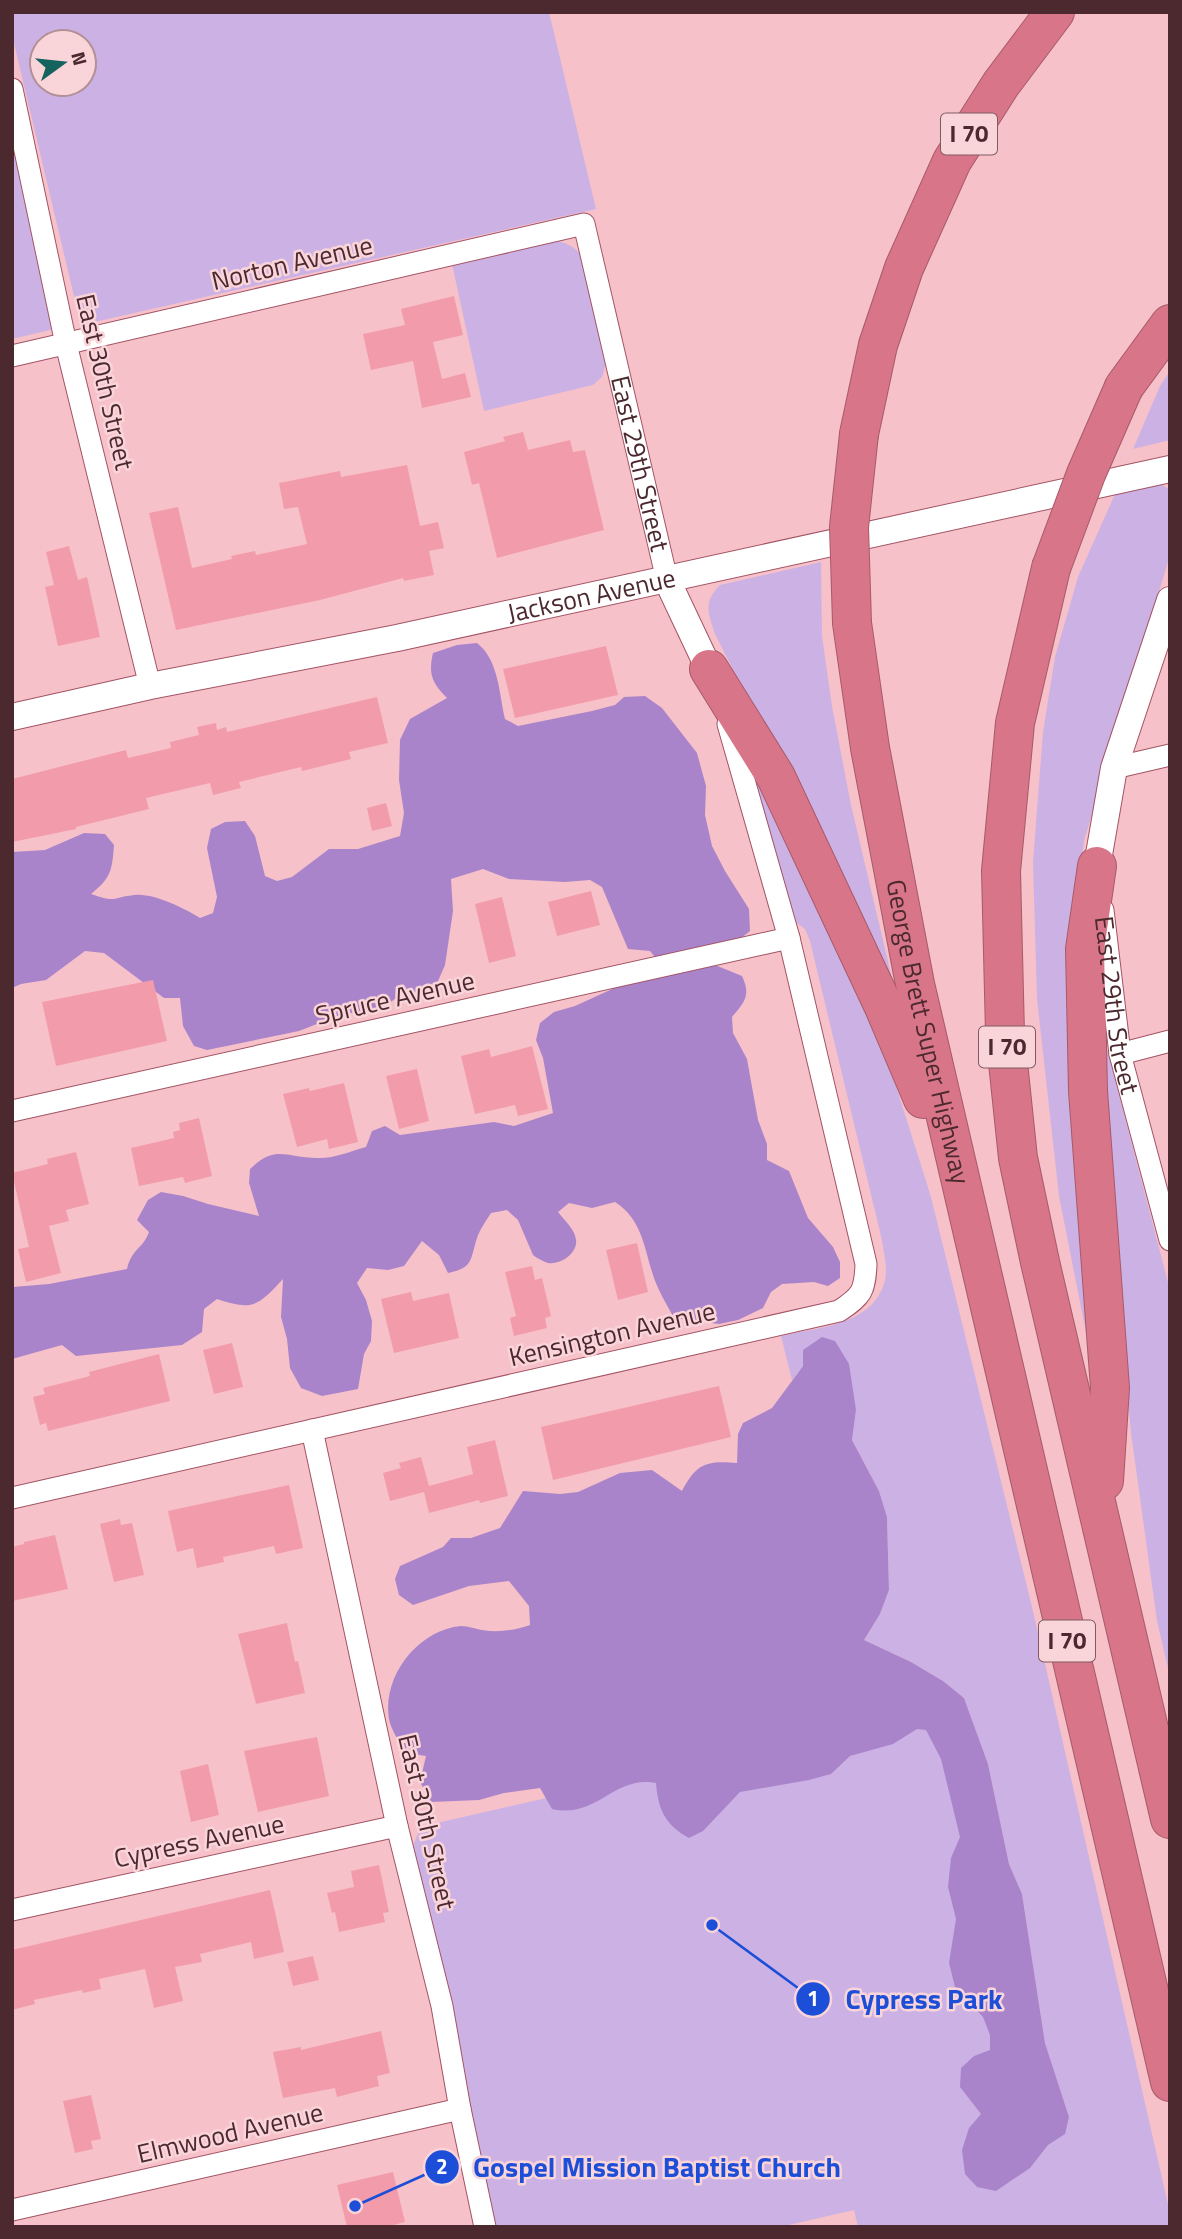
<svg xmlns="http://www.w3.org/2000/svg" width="1182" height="2239" font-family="'Titillium Web',sans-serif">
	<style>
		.green { fill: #ccb2e4; fill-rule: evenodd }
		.forest { fill: #a984ca }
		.building { fill: #f29cab }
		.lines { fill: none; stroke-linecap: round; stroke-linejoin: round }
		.minor-casing { stroke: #a35464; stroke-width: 23 }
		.tertiary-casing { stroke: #a35464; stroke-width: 28 }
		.motorway-casing { stroke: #a75a6a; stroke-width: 40 }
		.minor { stroke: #fff; stroke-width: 21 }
		.tertiary { stroke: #fff; stroke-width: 26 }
		.motorway { stroke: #d87589; stroke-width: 38 }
		.motorway-bridge-casing { stroke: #a75a6a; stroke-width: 40; stroke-linecap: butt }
		.motorway-bridge { stroke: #d87589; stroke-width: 38 }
		.labels { text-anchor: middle; stroke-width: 5; stroke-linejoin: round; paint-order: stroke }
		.shield { fill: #f9d4d9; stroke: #7f5c62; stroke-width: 2 }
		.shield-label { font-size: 24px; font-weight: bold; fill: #4b292f }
		.street-label { font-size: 26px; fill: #4b292f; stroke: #f9d4d9 }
		.leader { fill: none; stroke: #1d4ed8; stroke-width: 2.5 }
		.callout-dot { fill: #1d4ed8; stroke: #f9d4d9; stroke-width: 2.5 }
		.mark-label { font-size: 21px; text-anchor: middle; font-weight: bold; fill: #fff }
		.callout-label { font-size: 28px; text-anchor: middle; font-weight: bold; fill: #1d4ed8; stroke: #f9d4d9; stroke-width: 5; stroke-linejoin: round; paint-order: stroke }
	</style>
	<rect width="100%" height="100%" fill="#f7c1c9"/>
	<g class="green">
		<path d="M12,12H549L596,209L90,323L78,313L12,35ZM84,42V84H42V42Z"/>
		<path d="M12,136L56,324L50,330L12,339Z"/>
		<path d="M557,241C566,243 574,246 580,254C596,276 601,335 606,363L602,377L593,385L484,411L452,264Z"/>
		<path d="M1170,371V440L1133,449L1160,386Z"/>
		<path d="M1161,484L1170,490V555L1084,841L1071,945L1094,1373L1059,1196L1037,999L1033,862L1043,732L1055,657L1078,577L1115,494Z"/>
		<path d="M821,562L822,636L832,706L851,805L907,1042L843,889L715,634C708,613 703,602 720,585Z"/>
		<path d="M745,750L886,1054L931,1197L1033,1611L1170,2213V2227H858L854,2210L780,2227H493L415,1862L414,1843L420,1829L428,1825L761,1749L930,1676L1048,2145L1069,2117L1045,2043L1022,1894L1009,1864L988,1764L964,1698L943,1681L911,1662L864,1640L880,1614L889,1590L888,1547L887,1517L879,1491L852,1440L856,1410L803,1366L792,1380L781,1336C820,1327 874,1325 885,1280C888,1267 883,1249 881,1236L810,941L805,929L794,921Z"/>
		<path d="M1104,1037L1170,1290V1677L1157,1621L1131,1433L1104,1128Z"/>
	</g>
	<g class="forest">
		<path d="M477,643C499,660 499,694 505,719L518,726L592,711L615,705L624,697L645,696L662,708L697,753L706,786L705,815L712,846L725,871L749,909L750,931L710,963L742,976C751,995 745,1002 732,1017L733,1033L747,1059L758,1120L767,1144V1160L789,1171L808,1218L833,1247L840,1262V1278L828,1286L814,1282L782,1284L771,1292L763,1308L738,1320L719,1324L674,1318C667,1305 659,1292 654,1278C644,1249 643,1220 615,1202L592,1208L569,1203L558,1212C564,1220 575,1229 576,1240C578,1253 561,1265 548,1263C544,1262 537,1258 533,1255L518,1220L507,1210L491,1213C486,1221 480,1229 477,1238C470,1259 474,1268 448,1273L439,1255L422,1241L404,1266L388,1270L367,1268L357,1283L366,1300L372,1321L371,1341L364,1354L358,1389L322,1396L301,1388L290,1368L287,1339L281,1317L283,1279C258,1306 253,1311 217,1299L204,1309L202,1332L182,1345L76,1356L62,1345L12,1359V1278L13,1287L49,1284L127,1269C132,1248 143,1249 149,1232L137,1220L148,1200L161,1192L183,1196L208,1204L259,1216L249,1183L250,1169C276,1144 286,1158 317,1158C333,1159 351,1151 366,1147L372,1131L385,1126L400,1135L494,1122L514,1126L553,1113L543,1058L536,1040L540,1023L554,1012L575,1006L621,985L668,973L650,951L628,949L602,887L590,880L565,882L509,879L483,869L451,879L453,911L445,965L438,981L422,992L401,994L377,1013H345L299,1031L207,1050L194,1046L183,1026L180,998H164L104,953L85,951L46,980L21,984L12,988V852L45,850L84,833L105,834L114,845C112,871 111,878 91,894C117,903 110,898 134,895C151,892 185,908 200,918L213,913L217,897L207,848L211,829L225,822L245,821L255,836L265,876L277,881L292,877L329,849H358L400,836L404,813L399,780L400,740L410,719L447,698C432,683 428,674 433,653L457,645Z"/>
		<path d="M822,1337L835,1341L849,1364L856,1410L852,1440L879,1491L887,1517L889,1590L880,1614L864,1640L911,1662L943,1681L964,1698L988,1764L1009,1864L1022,1894L1045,2043L1069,2117L1065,2134L1048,2145L1030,2168L996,2191L977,2187L965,2174L962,2150L969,2128L981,2114L960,2087L961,2068L974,2056L990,2050V2035L983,2017L955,1987L949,1963L956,1919L948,1887L951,1858L960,1837L941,1759L926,1730L917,1729L893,1744L850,1756L831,1774L809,1780L740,1792L703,1831L689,1838C665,1825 658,1809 656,1783C613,1775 598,1819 552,1809L540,1788L504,1793L479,1800L431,1802L420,1782L426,1756L406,1753C400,1743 391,1730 389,1719C382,1676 418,1630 461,1626C468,1626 476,1629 482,1630C499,1633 515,1630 530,1625L529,1606L509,1581L469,1586L413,1605L399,1595L395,1579L400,1566L443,1547L451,1538H471L500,1528L523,1491L560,1494L578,1492L620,1473L652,1470L682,1491C696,1464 706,1460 737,1463L738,1434L743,1423L772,1408L803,1366V1350Z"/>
	</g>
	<g class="building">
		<path d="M454,296L463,335L433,342L442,379L465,373L471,397L422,408L413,361L371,370L363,334L405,325L401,309Z"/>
		<path d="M523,432L528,450L570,440L573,452L585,450L604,530L497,558L479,483L472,485L464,452L505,441L503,437Z"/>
		<path d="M407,465L420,526L438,522L444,548L429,551L434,575L404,581L403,578L320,600L176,630L149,513L178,507L192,568L232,559L231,556L255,551L256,555L307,544L298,507L284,509L279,483L340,471L341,477Z"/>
		<path d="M69,546L78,580L87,577L100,637L58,646L45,587L54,585L46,552Z"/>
		<path d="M606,646L618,695L515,718L503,669Z"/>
		<path d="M377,697L388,743L349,752L351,759L302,771L301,767L239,782L241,788L213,795L210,783L146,798L149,809L76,827V829L12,842V779L126,750L128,758L171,748L170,742L199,735L197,727L216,723L217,730L226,727L227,732Z"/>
		<path d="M386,803L392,826L372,831L367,808Z"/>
		<path d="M591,891L600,925L557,936L548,902Z"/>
		<path d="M502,897L516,956L489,963L475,904Z"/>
		<path d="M153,980L167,1041L56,1066L42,1002Z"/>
		<path d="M532,1046L548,1109L518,1116L515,1105L475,1114L461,1056L489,1049L491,1057Z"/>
		<path d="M417,1069L429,1121L399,1129L386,1076Z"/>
		<path d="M344,1083L358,1142L329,1149L327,1139L297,1147L283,1094L309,1088L310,1091Z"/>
		<path d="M199,1118L212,1176L185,1183L183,1177L139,1186L131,1148L174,1138L173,1132L180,1130L179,1123Z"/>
		<path d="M76,1152L89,1204L66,1210L69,1221L49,1226L61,1273L26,1282L18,1249L29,1247L12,1173L48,1164L47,1159Z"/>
		<path d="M637,1243L648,1292L618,1300L606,1250Z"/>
		<path d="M532,1266L535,1280L542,1278L551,1316L545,1318L547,1328L514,1336L510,1318L516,1316L505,1272Z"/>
		<path d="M411,1292L413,1301L449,1293L459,1338L394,1353L381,1299Z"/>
		<path d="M232,1343L243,1387L214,1394L203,1350Z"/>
		<path d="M159,1354L170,1401L48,1431L46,1423L40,1425L33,1397L45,1394L43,1388L90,1376L89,1372Z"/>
		<path d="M719,1386L731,1437L553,1480L541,1427Z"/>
		<path d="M495,1440L508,1496L480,1503L479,1500L429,1513L424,1492L390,1501L383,1473L401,1468L399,1463L421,1457L429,1486L473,1474L467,1447Z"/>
		<path d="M289,1485L303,1548L276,1554L274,1546L223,1557L224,1562L197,1568L193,1548L177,1552L168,1511Z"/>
		<path d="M120,1519L121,1525L132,1523L144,1575L114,1582L100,1524Z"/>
		<path d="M55,1535L68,1589L12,1601V1547L24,1544V1542Z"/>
		<path d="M287,1623L295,1662L298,1661L305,1693L256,1704L238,1634Z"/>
		<path d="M317,1737L329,1796L258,1812L244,1751Z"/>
		<path d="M208,1764L219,1815L191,1822L180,1771Z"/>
		<path d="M379,1865L389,1912L383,1913L385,1922L339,1932L335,1912L332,1913L327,1893L354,1887L351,1871Z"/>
		<path d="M270,1890L284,1952L254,1959L251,1942L200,1954L202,1962L175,1967L183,2001L154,2008L145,1969L99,1979L101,1989L83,1993L82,1990L34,2000L35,2004L12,2010V1950Z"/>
		<path d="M313,1956L319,1980L293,1986L287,1962Z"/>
		<path d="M381,2031L390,2073L377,2076L379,2086L337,2097L335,2088L283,2098L273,2052L301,2047V2050Z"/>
		<path d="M91,2095L101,2139L91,2141L93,2149L75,2153L63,2101Z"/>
		<path d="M393,2172L405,2222L386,2227H347L337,2185Z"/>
	</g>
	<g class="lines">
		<g class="minor-casing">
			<g id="minor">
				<path d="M12,89L66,344L150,686"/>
				<path id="s1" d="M12,356L584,224L667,580"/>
				<path d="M1114,768L1170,755"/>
				<path id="s2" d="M1103,910L1120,1054L1170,1240"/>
				<path d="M1120,1054L1170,1041"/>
				<path d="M12,1111L789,938"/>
				<path d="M312,1430L397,1826L442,2006L460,2109L485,2227"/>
				<path d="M12,1498L839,1311C862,1296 865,1291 866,1264L789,938L728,724"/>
				<path d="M12,1910L397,1826"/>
				<path d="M12,2210L460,2109"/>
			</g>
		</g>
		<g class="tertiary-casing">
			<g id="tertiary">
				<path d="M667,580L709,669"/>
				<path id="s3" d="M12,717L150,686L397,638L1170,469"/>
				<path d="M1097,866L1114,768L1170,600"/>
			</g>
		</g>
		<g class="motorway-casing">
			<g id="motorway">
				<path d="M1124,387L1170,324"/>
				<path d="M859,434L878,345L904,268L952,161L1001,84L1055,12"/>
				<path d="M1051,568L1015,723L1001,871L1005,1034L1018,1158L1040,1262L1170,1819"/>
				<path id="s4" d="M852,623L870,748L915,984L1170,2082"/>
				<path d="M709,669L776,777L884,1007L923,1099"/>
				<path d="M1097,866L1085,949L1088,1091L1110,1388L1104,1481"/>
			</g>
		</g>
		<use href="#minor" class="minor"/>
		<use href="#tertiary" class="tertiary"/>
		<use href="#motorway" class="motorway"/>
		<g class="motorway-bridge-casing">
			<g id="motorway-bridge">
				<path d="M1051,568L1086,474L1124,387"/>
				<path d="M852,623L849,527L859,434"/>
			</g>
		</g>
		<use href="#motorway-bridge" class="motorway-bridge"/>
	</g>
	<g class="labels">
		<g class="shield">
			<rect x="941" y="113.5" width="56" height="41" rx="5"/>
			<rect x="979" y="1026.5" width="56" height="41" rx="5"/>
			<rect x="1039" y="1620.5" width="56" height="41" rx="5"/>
		</g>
		<g class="shield-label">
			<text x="969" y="142">I 70</text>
			<text x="1007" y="1055">I 70</text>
			<text x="1067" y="1649">I 70</text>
		</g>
		<g class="street-label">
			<text transform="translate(292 263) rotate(-13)" y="9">Norton Avenue</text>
			<text transform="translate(105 382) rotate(77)" y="9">East 30th Street</text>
			<text dy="9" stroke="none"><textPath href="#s1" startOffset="833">East 29th Street</textPath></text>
			<text dy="9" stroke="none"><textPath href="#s3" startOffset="592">Jackson Avenue</textPath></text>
			<text transform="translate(395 998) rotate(-13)" y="9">Spruce Avenue</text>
			<text dy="9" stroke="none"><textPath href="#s2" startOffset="96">East 29th Street</textPath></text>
			<text dy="9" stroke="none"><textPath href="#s4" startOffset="416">George Brett Super Highway</textPath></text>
			<text transform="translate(612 1334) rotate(-13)" y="9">Kensington Avenue</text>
			<text transform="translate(427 1822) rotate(77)" y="9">East 30th Street</text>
			<text transform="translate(199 1841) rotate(-12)" y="9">Cypress Avenue</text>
			<text transform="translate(230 2133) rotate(-13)" y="9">Elmwood Avenue</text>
		</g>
	</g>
	<path class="leader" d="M712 1925L813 1999M355 2206L442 2167"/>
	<g class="callout-dot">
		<circle cx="712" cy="1925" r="7"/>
		<circle cx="355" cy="2206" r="7"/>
		<circle cx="813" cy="1999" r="18"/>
		<circle cx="442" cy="2167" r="18"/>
	</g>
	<g class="mark-label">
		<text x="813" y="2006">1</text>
		<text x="442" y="2174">2</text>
	</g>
	<g class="callout-label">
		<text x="924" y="2009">Cypress Park</text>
		<text x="657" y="2177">Gospel Mission Baptist Church</text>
	</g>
	<rect width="1182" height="2239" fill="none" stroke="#4b292f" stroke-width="28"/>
	<g transform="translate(63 63) rotate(75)"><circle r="33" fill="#f9d4d9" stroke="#b39095" stroke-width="2"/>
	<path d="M0-5L12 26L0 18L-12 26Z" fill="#15635e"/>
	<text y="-10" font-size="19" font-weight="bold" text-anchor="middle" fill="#4b292f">N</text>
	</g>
</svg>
